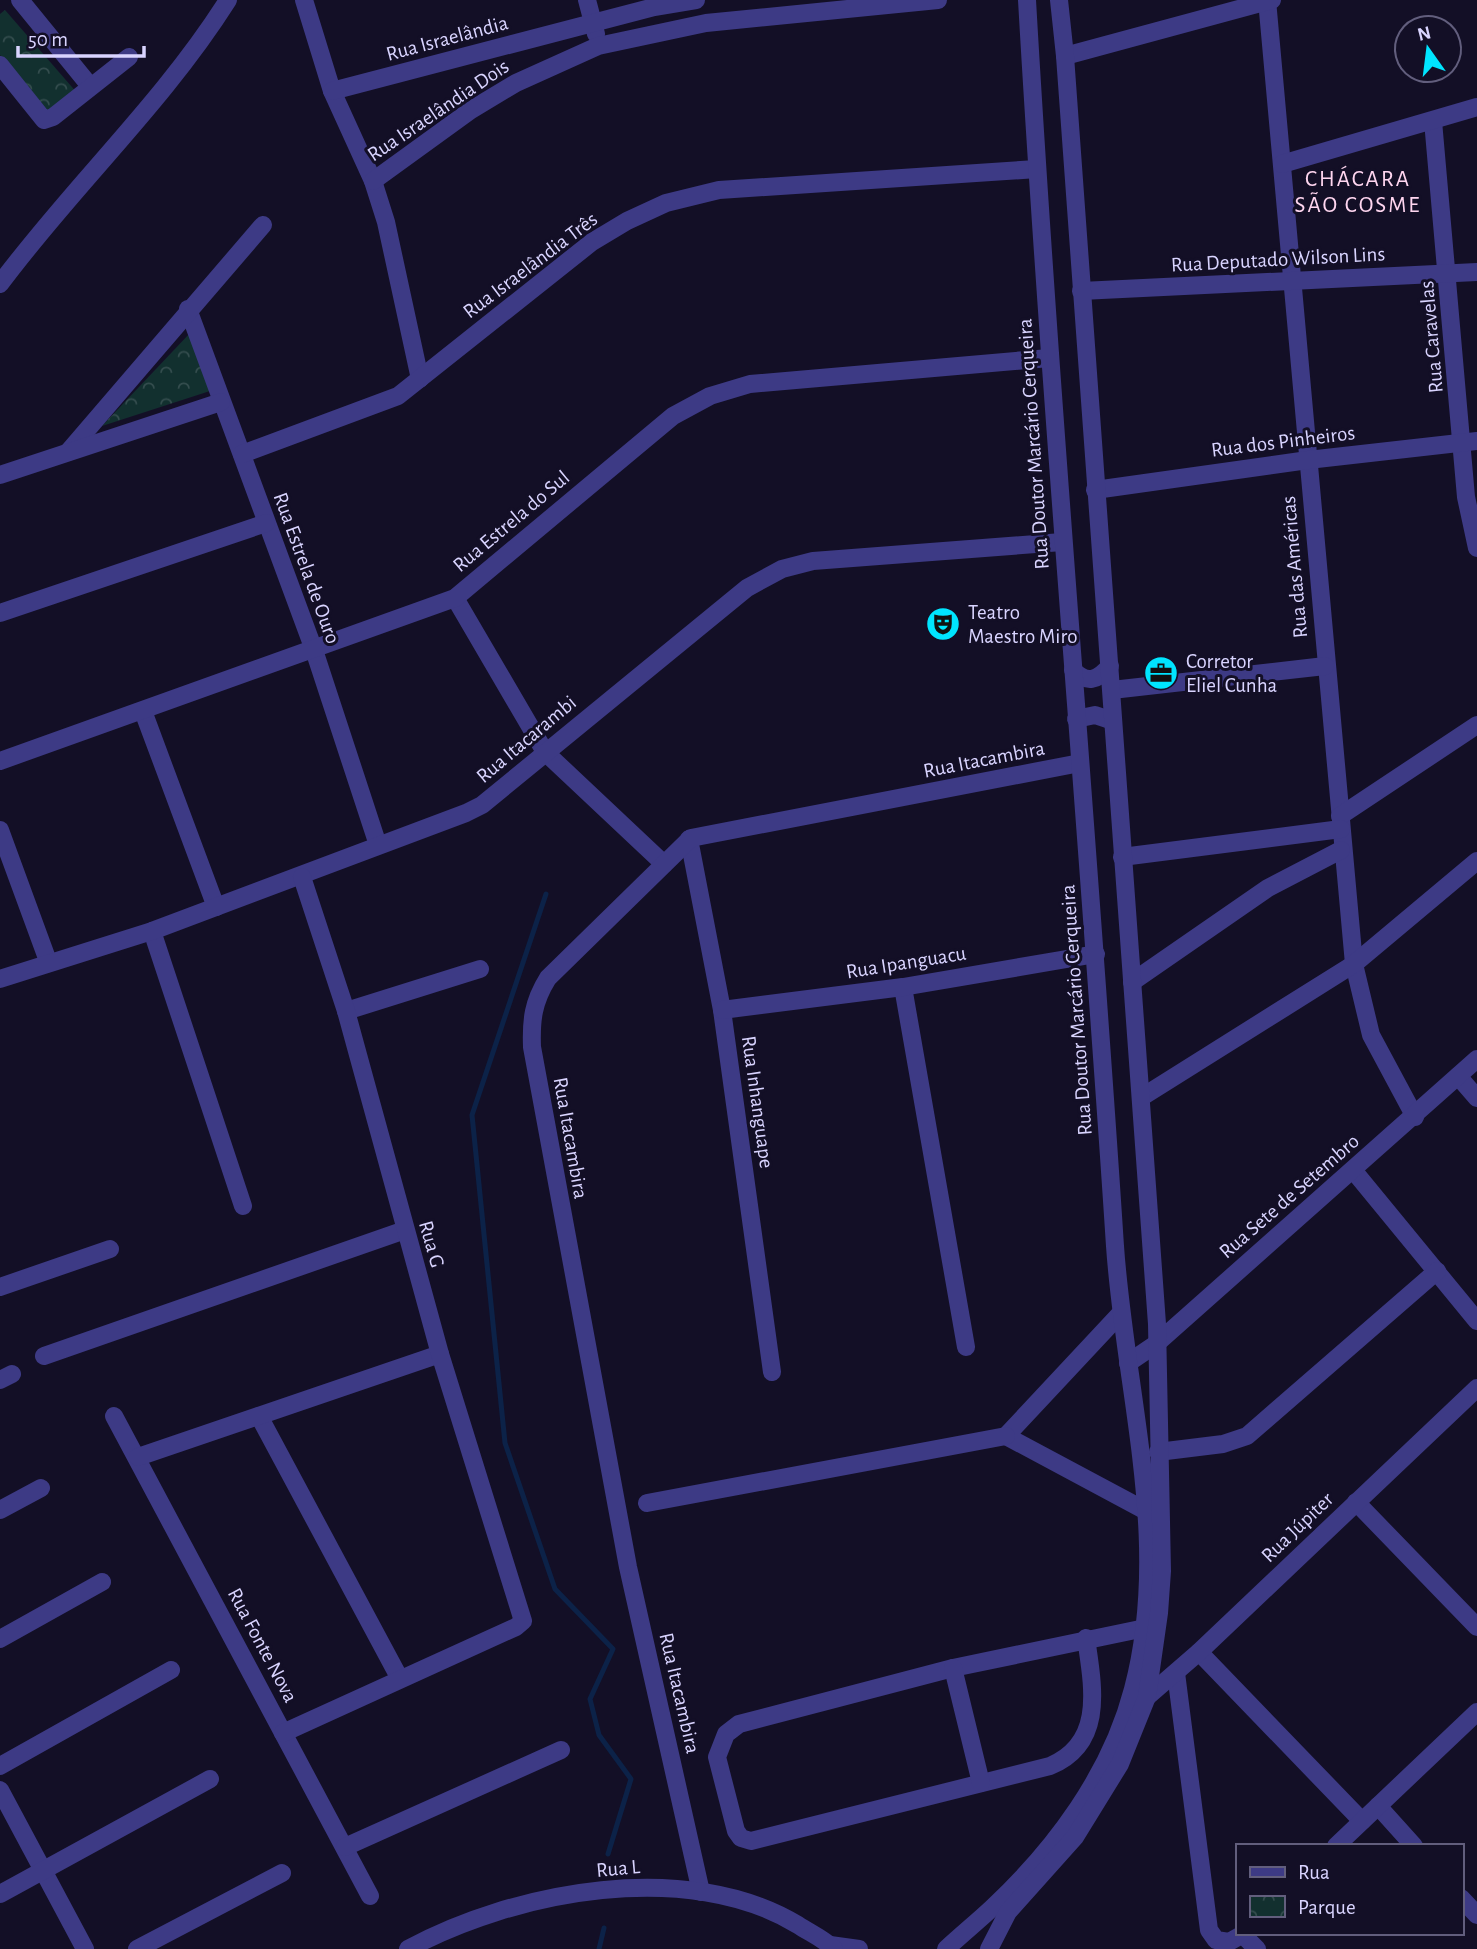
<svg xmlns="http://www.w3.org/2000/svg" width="1477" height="1949" font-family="'Alegreya Sans',sans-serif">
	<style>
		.park { fill: url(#park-crowns) }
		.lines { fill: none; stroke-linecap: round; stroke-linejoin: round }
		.stream { stroke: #0c2248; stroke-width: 5 }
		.minor { stroke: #3d3a85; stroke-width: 18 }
		.labels { text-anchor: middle; stroke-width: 6; stroke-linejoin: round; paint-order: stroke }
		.street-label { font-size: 21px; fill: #d9d4ff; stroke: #130f26 }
		.poi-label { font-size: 21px; fill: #d9d4ff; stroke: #130f26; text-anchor: start }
		.neighbourhood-label { font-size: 23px; letter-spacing: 2px; fill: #ffd6f0; stroke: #130f26 }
	</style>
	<defs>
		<pattern id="park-crowns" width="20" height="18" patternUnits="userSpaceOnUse" patternTransform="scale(1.75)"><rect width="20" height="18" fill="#12302f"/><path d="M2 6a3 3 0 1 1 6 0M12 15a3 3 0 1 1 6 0" fill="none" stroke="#344d4e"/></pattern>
	</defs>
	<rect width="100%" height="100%" fill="#130f26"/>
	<g class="park">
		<path d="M5,10L78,94L48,116L0,55V14Z"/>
		<path d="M191,332L213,390L102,426Z"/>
	</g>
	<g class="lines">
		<g class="stream">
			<path d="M546,894L472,1115L505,1443L555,1589L613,1649L590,1699L599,1735L631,1779L608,1854"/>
			<path d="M599,1949L604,1928"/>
		</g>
		<g class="minor">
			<path d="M20,0L90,86"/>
			<path d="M304,0L332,91L373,181L386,222L420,379"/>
			<path d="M587,0L596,34"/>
			<path d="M1267,0L1354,964L1371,1035L1415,1117"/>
			<path d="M1065,56L1272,0"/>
			<path d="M0,65L44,120L53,117L129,57"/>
			<path d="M332,91L654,7L696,0"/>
			<path d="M1433,121L1466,497L1477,548"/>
			<path d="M1282,164L1477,107"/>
			<path d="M373,181L471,110L516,83L598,46L706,23L938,0"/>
			<path d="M0,284C72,187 163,103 228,0"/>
			<path d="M1081,291L1477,272"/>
			<path d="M188,309L314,650L378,845"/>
			<path d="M68,452L263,225"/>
			<path d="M242,454L398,396L592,242L627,221L666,203L719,190L1037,169"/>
			<path d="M0,475L221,402"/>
			<path d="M1095,490L1308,460L1477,441"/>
			<path d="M455,598L545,752L664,864"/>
			<path d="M0,613L266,523"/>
			<path d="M1073,670C1087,684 1097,681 1110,666"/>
			<path d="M1112,690L1325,666"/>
			<path d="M143,711L216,907"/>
			<path d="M1076,719L1095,715L1113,721"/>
			<path d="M0,761L455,598L673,416L710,396L750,384L1049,358"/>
			<path d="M1340,816L1477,725"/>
			<path d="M0,830L48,961"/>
			<path d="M689,839L722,1010L772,1372"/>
			<path d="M1122,857L1341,829"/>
			<path d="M152,931L243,1206"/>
			<path d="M0,979L152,931L466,813L482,805L747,588L782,569L813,561L1062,542"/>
			<path d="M1132,982L1268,888L1341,850"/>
			<path d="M903,987L966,1347"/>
			<path d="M722,1010L903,987L1096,954"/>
			<path d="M346,1011L480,969"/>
			<path d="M1458,1076L1477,1098"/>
			<path d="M1142,1097L1354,964L1477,861"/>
			<path d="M1353,1170L1477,1321"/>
			<path d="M0,1287L110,1249"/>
			<path d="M1120,1314L1006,1436L1148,1512"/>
			<path d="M44,1356L405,1230"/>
			<path d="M1128,1363L1156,1344L1477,1059"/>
			<path d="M0,1380L12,1374"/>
			<path d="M114,1416L370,1896"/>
			<path d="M259,1416L400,1679"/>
			<path d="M1158,1452L1223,1444L1247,1436L1437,1271"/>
			<path d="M138,1457L440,1354"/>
			<path d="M1356,1502L1477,1627"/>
			<path d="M647,1503L1006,1436"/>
			<path d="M0,1510L41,1488"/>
			<path d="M1086,1638C1093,1687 1105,1743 1050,1766L751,1841L741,1838L736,1831L717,1757L726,1734L739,1724L953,1668L1145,1628"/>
			<path d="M0,1639L102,1582"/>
			<path d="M1199,1652L1362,1821"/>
			<path d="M953,1668L981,1783"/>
			<path d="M1176,1673L1209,1930L1216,1940L1229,1942L1245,1933"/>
			<path d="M1147,1697L1199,1652L1477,1388"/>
			<path d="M283,1733L516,1627L523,1621L440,1354L346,1011L302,877"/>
			<path d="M0,1766L171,1670"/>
			<path d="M0,1790L85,1949"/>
			<path d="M1378,1806L1414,1846"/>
			<path d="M1336,1846L1477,1712"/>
			<path d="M345,1847L561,1750"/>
			<path d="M701,1892L628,1567L532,1047C531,1020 533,1002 548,978L691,838L1080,763"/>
			<path d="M0,1894L210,1779"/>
			<path d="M1461,1898L1477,1915"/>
			<path d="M1243,1935L1257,1949"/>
			<path d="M830,1945L859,1949"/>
			<path d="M137,1949L282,1873"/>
			<path d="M408,1949C515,1891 688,1858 798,1925C810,1933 824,1939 834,1949"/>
			<path d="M946,1949C961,1935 977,1922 992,1908C1055,1849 1111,1774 1133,1689C1172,1541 1125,1394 1115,1246C1088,830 1051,416 1027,0"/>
			<path d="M989,1949L1008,1912L1075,1837L1120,1764L1147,1697L1159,1613L1162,1571L1157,1324L1065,56L1059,0"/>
		</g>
	</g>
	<defs>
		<g id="theatre-disc" transform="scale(1.75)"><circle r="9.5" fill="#00e5ff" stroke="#130f26"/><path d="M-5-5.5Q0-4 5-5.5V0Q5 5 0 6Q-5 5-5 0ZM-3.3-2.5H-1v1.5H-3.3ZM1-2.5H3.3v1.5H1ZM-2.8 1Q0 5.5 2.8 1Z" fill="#111"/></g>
		<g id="office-disc" transform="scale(1.75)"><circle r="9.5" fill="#00e5ff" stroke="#130f26"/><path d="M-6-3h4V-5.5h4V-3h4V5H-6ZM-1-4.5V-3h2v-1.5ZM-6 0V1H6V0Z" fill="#111"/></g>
	</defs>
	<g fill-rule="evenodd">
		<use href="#theatre-disc" x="943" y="624"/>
		<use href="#office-disc" x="1161" y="673"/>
	</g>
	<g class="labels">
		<g class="street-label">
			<text transform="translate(447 38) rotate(-15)" y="7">Rua Israelândia</text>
			<text transform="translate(438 110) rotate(-34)" y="7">Rua Israelândia Dois</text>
			<text transform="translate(1278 259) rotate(-3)" y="7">Rua Deputado Wilson Lins</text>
			<text transform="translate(530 265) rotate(-37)" y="7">Rua Israelândia Três</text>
			<text transform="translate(1431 337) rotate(-95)" y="7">Rua Caravelas</text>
			<text transform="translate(1283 441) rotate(-7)" y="7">Rua dos Pinheiros</text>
			<text transform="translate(1033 444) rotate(-94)" y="7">Rua Doutor Marcário Cerqueira</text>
			<text transform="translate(511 521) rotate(-40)" y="7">Rua Estrela do Sul</text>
			<text transform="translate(1294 567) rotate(-95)" y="7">Rua das Américas</text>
			<text transform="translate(307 568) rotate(70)" y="7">Rua Estrela de Ouro</text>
			<text transform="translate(526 739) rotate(-40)" y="7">Rua Itacarambi</text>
			<text transform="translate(984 759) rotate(-11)" y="7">Rua Itacambira</text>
			<text transform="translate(906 962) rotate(-9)" y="7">Rua Ipanguacu</text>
			<text transform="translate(1076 1010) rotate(-94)" y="7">Rua Doutor Marcário Cerqueira</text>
			<text transform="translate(758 1102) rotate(82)" y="7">Rua Inhanguape</text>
			<text transform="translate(571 1138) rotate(80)" y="7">Rua Itacambira</text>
			<text transform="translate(1289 1196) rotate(-41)" y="7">Rua Sete de Setembro</text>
			<text transform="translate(432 1244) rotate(74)" y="7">Rua G</text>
			<text transform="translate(1297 1527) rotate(-44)" y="7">Rua Júpiter</text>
			<text transform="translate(263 1645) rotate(62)" y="7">Rua Fonte Nova</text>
			<text transform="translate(680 1693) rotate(77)" y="7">Rua Itacambira</text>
			<text transform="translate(618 1868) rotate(-5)" y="7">Rua L</text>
		</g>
		<g class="poi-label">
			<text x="968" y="619">Teatro<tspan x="968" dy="24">Maestro Miro</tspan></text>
			<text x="1186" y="668">Corretor<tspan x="1186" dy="24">Eliel Cunha</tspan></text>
		</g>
		<g class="neighbourhood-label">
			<text x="1358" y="186">CHÁCARA<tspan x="1358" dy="26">SÃO COSME</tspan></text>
		</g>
	</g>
	<rect x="1236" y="1844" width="228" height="91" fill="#130f26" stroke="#625e7d" stroke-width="2"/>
	<rect x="1250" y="1867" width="35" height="10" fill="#3d3a85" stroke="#625e7d" stroke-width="2"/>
	<text x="1298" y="1879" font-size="21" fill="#d9d4ff">Rua</text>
	<rect x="1250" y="1896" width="35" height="21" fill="url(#park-crowns)" stroke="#625e7d" stroke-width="2"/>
	<text x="1298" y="1914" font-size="21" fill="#d9d4ff">Parque</text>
	<g transform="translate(1428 49) rotate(346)"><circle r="33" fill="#130f26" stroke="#625e7d" stroke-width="2"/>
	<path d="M0-5L12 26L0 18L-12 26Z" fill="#00e5ff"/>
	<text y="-10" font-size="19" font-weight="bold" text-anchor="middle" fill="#d9d4ff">N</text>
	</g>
	<path d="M18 46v10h126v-10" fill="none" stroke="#d9d4ff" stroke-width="3.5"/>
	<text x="28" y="46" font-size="21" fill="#d9d4ff" stroke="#130f26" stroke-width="5" paint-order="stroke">50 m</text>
</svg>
